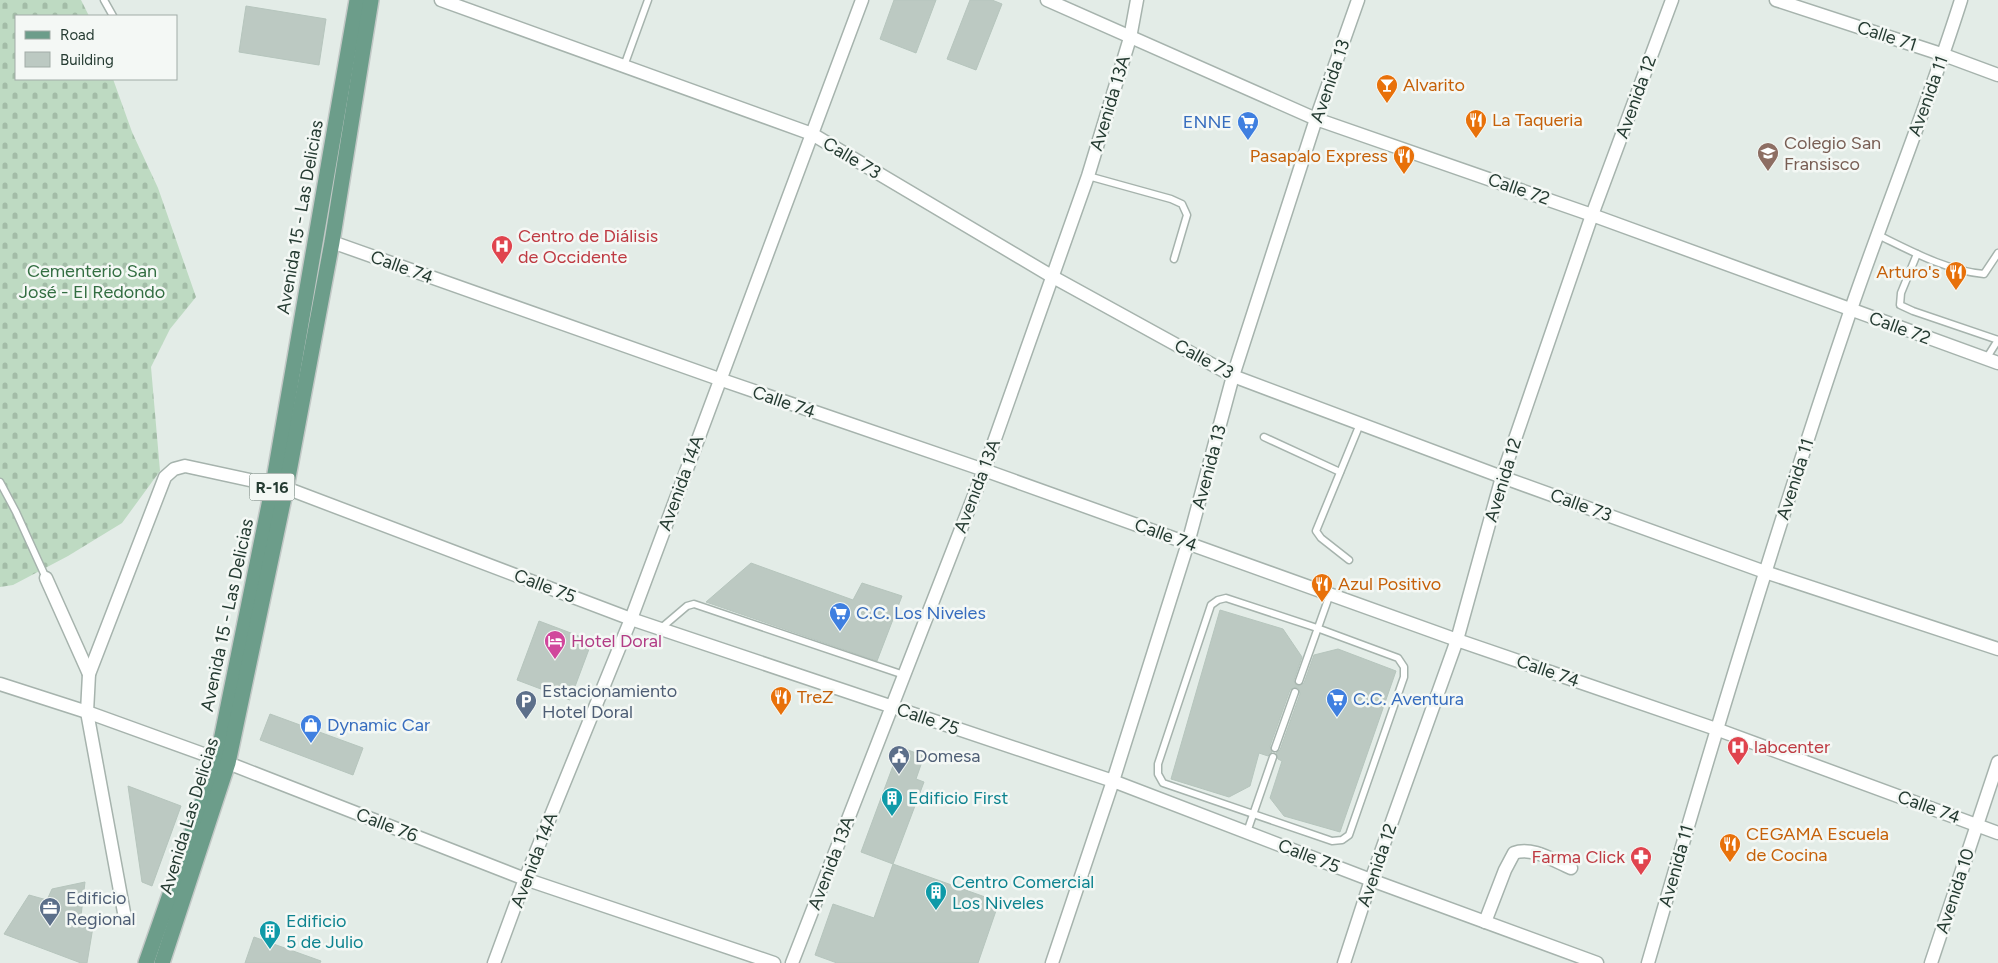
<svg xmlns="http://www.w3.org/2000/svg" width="1998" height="963" font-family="Figtree,sans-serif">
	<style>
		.cemetery { fill: url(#cemetery-stones) }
		.building { fill: #bcc9c2; stroke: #b6c5bd }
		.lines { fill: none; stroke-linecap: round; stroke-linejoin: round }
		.service-casing { stroke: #a6b3ad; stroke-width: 9 }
		.minor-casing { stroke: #a6b3ad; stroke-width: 15 }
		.primary-casing { stroke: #c2c8c6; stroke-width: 18 }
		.service { stroke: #fff; stroke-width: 6 }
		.minor { stroke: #fff; stroke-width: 12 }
		.primary { stroke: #6c9d8a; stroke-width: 15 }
		.labels { text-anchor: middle; stroke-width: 5; stroke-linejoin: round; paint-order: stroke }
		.shield { fill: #f4f8f5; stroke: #63746c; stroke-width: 1 }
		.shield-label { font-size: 16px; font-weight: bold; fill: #253b32 }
		.street-label { font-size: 18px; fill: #253b32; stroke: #f4f8f5 }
		.food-label { font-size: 18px; fill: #c56008; stroke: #f4f8f5; text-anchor: start }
		.shop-label { font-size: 18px; fill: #366cbe; stroke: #f4f8f5; text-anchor: start }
		.education-label { font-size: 18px; fill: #785e54; stroke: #f4f8f5; text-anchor: start }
		.health-label { font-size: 18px; fill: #be3a42; stroke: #f4f8f5; text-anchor: start }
		.park-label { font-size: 18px; fill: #336e42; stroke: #f4f8f5 }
		.hotel-label { font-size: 18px; fill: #b23c85; stroke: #f4f8f5; text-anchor: start }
		.service-label { font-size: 18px; fill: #4e5e75; stroke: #f4f8f5; text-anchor: start }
		.culture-label { font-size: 18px; fill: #0d838f; stroke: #f4f8f5; text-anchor: start }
	</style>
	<defs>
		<pattern id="cemetery-stones" width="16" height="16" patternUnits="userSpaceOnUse" patternTransform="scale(1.25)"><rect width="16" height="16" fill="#bedac2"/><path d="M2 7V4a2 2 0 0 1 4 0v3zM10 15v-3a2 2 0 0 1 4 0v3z" fill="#a3bca7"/></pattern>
	</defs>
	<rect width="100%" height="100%" fill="#e3ece7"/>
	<path class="cemetery" d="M0,0H81L89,16H16V79H113L132,132L158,188L196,297L170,329L151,367L160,471L122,523L68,556L13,585L0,587Z"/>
	<g class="building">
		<path d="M894,0H936L916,53L880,39Z"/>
		<path d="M970,0H992L1002,4L976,70L947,59Z"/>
		<path d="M246,6L326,19L319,65L239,52Z"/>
		<path d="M751,563L853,600L862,583L902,596L877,661L706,602Z"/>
		<path d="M1220,610L1283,629L1302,657L1294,680L1295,684L1298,686L1304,683L1314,655L1338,649L1396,671L1340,832L1284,816L1270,798L1282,761L1278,759L1276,753L1280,750L1300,694L1299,689L1296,687L1290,690L1270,746L1272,752L1268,756L1259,753L1250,786L1229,797L1171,779Z"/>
		<path d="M539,621L592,641L570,700L517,680Z"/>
		<path d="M270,714L363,748L353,775L260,740Z"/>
		<path d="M900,747L924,756L916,779L924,782L893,864L861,852Z"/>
		<path d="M128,786L181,806L152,886L142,882Z"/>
		<path d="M893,864L999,902L978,963H837L815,955L833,904L874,918Z"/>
		<path d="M85,882L81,916L94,921L87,963H81L4,934L29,895L47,900L52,889Z"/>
		<path d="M254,937L321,961L320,963H245Z"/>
	</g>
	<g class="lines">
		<g class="service-casing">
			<g id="service">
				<path d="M104,0L113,16"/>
				<path d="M624,66L648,0"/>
				<path d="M1088,176L1171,199L1182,204L1187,215L1174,259"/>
				<path d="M1878,235C1911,251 1947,271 1984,274L1998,253"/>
				<path d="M1917,254L1901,293L1900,305L1913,311L1998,340"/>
				<path d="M1986,359L1998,340"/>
				<path d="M1264,437L1340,472"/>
				<path d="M0,482L16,512L46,578"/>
				<path d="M1349,560L1321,538L1316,531L1360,424"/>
				<path d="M1226,598L1317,628L1398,658L1404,667V677L1349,835L1342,840L1332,841L1163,783L1158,774V764L1211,605L1218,600Z"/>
				<path d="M660,629L687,606L694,604L904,675"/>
				<path d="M1299,681L1330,594"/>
				<path d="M1275,748L1295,692"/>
				<path d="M1247,832L1273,757"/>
			</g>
		</g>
		<g class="minor-casing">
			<g id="minor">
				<path d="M441,0L812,134L1053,277L1233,376L1502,477L1765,572L1998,649"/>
				<path d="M1047,0L1316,119L1592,215L1998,363"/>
				<path d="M1776,0L1944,55L1998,75"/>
				<path d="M332,242L719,379L984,470L1457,640L1716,729L1998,833"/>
				<path d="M286,488L631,619L1113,781L1371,880L1597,963"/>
				<path d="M46,578L89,674"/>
				<path d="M0,684L87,712L228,763L525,879L774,963"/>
				<path d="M125,918L87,712L89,674L165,477L174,469L185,466L273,485"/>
				<path d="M1485,922L1505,870L1514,853C1532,846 1554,861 1571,868"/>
				<path d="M494,963L525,879L631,619L862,0"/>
				<path d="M792,963L984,470L1088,176L1130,38L1137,0"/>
				<path d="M1052,963L1113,781L1188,543L1233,376L1316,119L1358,0"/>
				<path d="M1344,963L1371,880L1457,640L1502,477L1592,215L1672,0"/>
				<path d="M1648,963C1711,745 1777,527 1850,312C1886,207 1928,105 1961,0"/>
				<path d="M1931,963L1998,762"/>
			</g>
		</g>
		<g class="primary-casing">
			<g id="primary">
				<path d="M146,963L217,760L273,485L357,0"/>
				<path d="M162,963L228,763L286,488L332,242L371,0"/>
			</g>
		</g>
		<use href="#service" class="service"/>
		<use href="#minor" class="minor"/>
		<use href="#primary" class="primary"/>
	</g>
	<defs>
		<g id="bar-pin" transform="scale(1.125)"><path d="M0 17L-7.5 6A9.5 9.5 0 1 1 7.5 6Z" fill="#e8710a" stroke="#f4f8f5"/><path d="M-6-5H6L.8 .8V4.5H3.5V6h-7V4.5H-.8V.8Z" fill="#fff"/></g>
		<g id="restaurant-pin" transform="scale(1.125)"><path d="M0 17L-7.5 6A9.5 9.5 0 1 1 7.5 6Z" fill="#e8710a" stroke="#f4f8f5"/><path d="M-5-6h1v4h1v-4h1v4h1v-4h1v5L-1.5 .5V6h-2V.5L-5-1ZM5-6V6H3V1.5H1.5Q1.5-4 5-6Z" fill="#fff"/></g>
		<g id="supermarket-pin" transform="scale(1.125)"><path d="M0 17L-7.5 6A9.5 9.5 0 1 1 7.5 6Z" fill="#3f7fe0" stroke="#f4f8f5"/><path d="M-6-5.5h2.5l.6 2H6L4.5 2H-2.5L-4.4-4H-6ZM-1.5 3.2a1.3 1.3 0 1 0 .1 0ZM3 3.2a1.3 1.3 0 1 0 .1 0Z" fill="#fff"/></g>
		<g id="school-pin" transform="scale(1.125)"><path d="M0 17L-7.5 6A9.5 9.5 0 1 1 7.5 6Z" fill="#8d6e63" stroke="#f4f8f5"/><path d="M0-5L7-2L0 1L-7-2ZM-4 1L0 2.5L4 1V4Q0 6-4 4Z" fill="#fff"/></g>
		<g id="hospital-pin" transform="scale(1.125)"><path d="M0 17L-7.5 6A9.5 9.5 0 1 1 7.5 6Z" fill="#e0444e" stroke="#f4f8f5"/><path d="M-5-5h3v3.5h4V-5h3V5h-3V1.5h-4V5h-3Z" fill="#fff"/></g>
		<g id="hotel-pin" transform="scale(1.125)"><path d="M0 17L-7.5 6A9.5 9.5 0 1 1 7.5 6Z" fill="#d1479c" stroke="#f4f8f5"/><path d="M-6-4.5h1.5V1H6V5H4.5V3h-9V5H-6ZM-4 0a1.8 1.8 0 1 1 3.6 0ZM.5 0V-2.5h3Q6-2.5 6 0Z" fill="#fff"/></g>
		<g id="parking-pin" transform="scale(1.125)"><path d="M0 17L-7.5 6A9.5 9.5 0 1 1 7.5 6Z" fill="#5c6f8a" stroke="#f4f8f5"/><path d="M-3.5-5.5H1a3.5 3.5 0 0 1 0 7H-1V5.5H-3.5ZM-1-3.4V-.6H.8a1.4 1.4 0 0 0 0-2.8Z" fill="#fff"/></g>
		<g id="shop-pin" transform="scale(1.125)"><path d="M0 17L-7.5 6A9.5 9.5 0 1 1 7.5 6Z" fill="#3f7fe0" stroke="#f4f8f5"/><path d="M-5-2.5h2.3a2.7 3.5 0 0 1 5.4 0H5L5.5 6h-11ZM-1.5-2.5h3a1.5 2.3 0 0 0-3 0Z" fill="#fff"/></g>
		<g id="civic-pin" transform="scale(1.125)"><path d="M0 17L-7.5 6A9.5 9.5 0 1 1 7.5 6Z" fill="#5c6f8a" stroke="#f4f8f5"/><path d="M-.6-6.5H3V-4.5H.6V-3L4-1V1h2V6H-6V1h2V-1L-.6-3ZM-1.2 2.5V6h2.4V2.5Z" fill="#fff"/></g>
		<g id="building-pin" transform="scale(1.125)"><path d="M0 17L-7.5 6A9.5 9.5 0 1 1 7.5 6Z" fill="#0f9aa8" stroke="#f4f8f5"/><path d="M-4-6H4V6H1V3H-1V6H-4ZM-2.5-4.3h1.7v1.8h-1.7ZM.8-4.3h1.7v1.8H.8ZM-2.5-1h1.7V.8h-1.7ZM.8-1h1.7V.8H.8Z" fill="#fff"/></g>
		<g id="pharmacy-pin" transform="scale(1.125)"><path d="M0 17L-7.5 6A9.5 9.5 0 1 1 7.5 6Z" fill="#e0444e" stroke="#f4f8f5"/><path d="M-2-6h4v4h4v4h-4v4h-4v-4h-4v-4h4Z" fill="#fff"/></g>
		<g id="office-pin" transform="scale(1.125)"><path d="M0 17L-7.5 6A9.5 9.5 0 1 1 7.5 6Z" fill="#5c6f8a" stroke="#f4f8f5"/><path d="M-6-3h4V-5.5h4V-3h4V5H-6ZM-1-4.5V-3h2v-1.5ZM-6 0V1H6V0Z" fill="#fff"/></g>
	</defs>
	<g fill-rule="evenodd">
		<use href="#bar-pin" x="1387" y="85"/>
		<use href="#restaurant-pin" x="1476" y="120"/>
		<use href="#supermarket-pin" x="1248" y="122"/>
		<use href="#school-pin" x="1768" y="153"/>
		<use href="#restaurant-pin" x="1404" y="156"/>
		<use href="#hospital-pin" x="502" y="246"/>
		<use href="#restaurant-pin" x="1956" y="272"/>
		<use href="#restaurant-pin" x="1322" y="584"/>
		<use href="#supermarket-pin" x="840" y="613"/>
		<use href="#hotel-pin" x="555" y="641"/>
		<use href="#restaurant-pin" x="781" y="697"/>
		<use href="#supermarket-pin" x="1337" y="699"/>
		<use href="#parking-pin" x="526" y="701"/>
		<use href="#shop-pin" x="311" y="725"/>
		<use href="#hospital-pin" x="1738" y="747"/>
		<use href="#civic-pin" x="899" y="756"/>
		<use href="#building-pin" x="892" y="798"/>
		<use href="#restaurant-pin" x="1730" y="844"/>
		<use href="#pharmacy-pin" x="1641" y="857"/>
		<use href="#building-pin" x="936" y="892"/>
		<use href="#office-pin" x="50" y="908"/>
		<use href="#building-pin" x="270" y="931"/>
	</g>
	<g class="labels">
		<rect class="shield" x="249.5" y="473.5" width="45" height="27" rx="4"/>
		<g class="shield-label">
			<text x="272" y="493">R-16</text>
		</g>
		<g class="street-label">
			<text transform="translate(1887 36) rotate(18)" y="6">Calle 71</text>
			<text transform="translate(1330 81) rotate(-71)" y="6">Avenida 13</text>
			<text transform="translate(1928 96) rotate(-70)" y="6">Avenida 11</text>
			<text transform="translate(1636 97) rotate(-70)" y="6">Avenida 12</text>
			<text transform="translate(1110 103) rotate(-73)" y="6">Avenida 13A</text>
			<text transform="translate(852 158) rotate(31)" y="6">Calle 73</text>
			<text transform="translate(1519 189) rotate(19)" y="6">Calle 72</text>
			<text transform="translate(300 217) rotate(-80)" y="6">Avenida 15 - Las Delicias</text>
			<text transform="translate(402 267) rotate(20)" y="6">Calle 74</text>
			<text transform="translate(1900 328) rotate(20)" y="6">Calle 72</text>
			<text transform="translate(1204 359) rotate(28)" y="6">Calle 73</text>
			<text transform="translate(784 402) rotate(19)" y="6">Calle 74</text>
			<text transform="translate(1209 467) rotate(-75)" y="6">Avenida 13</text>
			<text transform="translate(1795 479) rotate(-72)" y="6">Avenida 11</text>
			<text transform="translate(1503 480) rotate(-73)" y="6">Avenida 12</text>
			<text transform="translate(681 483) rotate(-70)" y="6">Avenida 14A</text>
			<text transform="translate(977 486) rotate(-69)" y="6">Avenida 13A</text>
			<text transform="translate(1581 505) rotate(20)" y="6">Calle 73</text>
			<text transform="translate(1166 535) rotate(20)" y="6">Calle 74</text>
			<text transform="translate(545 586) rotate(21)" y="6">Calle 75</text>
			<text transform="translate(227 615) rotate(-78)" y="6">Avenida 15 - Las Delicias</text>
			<text transform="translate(1548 671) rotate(19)" y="6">Calle 74</text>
			<text transform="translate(928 719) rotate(19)" y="6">Calle 75</text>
			<text transform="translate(1929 807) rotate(20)" y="6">Calle 74</text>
			<text transform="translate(189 816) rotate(-73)" y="6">Avenida Las Delicias</text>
			<text transform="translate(387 825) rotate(21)" y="6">Calle 76</text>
			<text transform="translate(1309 856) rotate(21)" y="6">Calle 75</text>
			<text transform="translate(534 860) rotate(-69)" y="6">Avenida 14A</text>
			<text transform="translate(831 863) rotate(-69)" y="6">Avenida 13A</text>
			<text transform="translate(1377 865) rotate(-71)" y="6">Avenida 12</text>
			<text transform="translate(1676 866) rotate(-74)" y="6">Avenida 11</text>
			<text transform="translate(1955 891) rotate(-72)" y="6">Avenida 10</text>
		</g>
		<g class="food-label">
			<text x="1403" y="91">Alvarito</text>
			<text x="1492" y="126">La Taqueria</text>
			<text x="1388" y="162" text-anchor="end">Pasapalo Express</text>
			<text x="1940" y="278" text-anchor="end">Arturo's</text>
			<text x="1338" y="590">Azul Positivo</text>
			<text x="797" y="703">TreZ</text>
			<text x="1746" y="840">CEGAMA Escuela<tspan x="1746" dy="21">de Cocina</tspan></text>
		</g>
		<g class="shop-label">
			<text x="1232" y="128" text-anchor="end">ENNE</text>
			<text x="856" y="619">C.C. Los Niveles</text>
			<text x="1353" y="705">C.C. Aventura</text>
			<text x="327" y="731">Dynamic Car</text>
		</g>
		<g class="education-label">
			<text x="1784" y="149">Colegio San<tspan x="1784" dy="21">Fransisco</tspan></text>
		</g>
		<g class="health-label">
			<text x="518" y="242">Centro de Diálisis<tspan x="518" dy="21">de Occidente</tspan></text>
			<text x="1754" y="753">labcenter</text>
			<text x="1625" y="863" text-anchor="end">Farma Click</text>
		</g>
		<g class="park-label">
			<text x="92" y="277">Cementerio San<tspan x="92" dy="21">José - El Redondo</tspan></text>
		</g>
		<g class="hotel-label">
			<text x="571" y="647">Hotel Doral</text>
		</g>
		<g class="service-label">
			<text x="542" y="697">Estacionamiento<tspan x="542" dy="21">Hotel Doral</tspan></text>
			<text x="915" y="762">Domesa</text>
			<text x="66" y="904">Edificio<tspan x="66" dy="21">Regional</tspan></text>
		</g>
		<g class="culture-label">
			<text x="908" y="804">Edificio First</text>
			<text x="952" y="888">Centro Comercial<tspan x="952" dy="21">Los Niveles</tspan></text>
			<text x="286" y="927">Edificio<tspan x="286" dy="21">5 de Julio</tspan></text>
		</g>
	</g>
	<rect x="15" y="15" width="162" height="65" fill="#f4f8f5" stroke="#a1aca7"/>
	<rect x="25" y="31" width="25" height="8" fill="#6c9d8a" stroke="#a1aca7"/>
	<text x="60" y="40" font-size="15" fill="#253b32">Road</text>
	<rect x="25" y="52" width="25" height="15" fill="#bcc9c2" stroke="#a1aca7"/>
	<text x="60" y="65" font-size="15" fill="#253b32">Building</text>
</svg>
